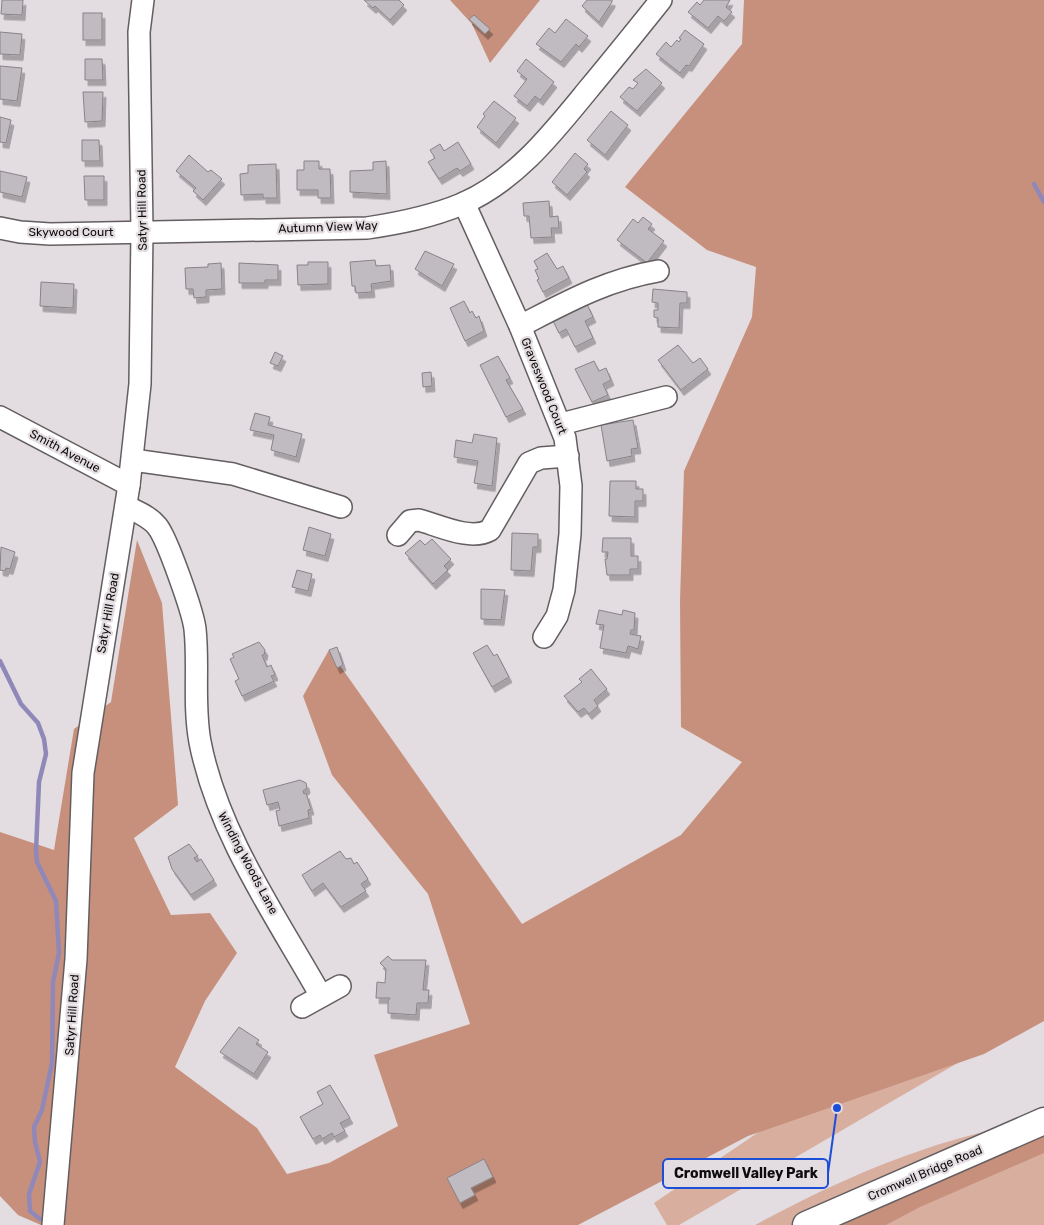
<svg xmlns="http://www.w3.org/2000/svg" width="1044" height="1225" font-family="Rubik,sans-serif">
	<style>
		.green { fill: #d8ae9f }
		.forest { fill: #c7907c }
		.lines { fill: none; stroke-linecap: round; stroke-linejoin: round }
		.stream { stroke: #9088b9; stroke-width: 4.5 }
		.building { fill: #bfbbc0; stroke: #878388; filter: url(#shadow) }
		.minor-casing { stroke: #645e61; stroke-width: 24 }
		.major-casing { stroke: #645e61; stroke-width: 29 }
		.minor { stroke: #fff; stroke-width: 21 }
		.major { stroke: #fff; stroke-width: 26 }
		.labels { text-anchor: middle; stroke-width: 4.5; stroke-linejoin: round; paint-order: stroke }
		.street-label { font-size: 12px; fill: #0d0b0c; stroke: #e3dce0 }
		.leader { fill: none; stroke: #1d4ed8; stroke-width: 2 }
		.callout-dot { fill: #1d4ed8; stroke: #e3dce0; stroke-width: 2 }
		.callout { fill: #e3dce0; stroke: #1d4ed8; stroke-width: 2 }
		.callout-label { font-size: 14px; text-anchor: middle; font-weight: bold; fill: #0d0b0c }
	</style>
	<defs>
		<filter id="shadow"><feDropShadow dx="3" dy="5.5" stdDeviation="0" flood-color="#0004"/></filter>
	</defs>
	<rect width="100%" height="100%" fill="#e3dce0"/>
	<g class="green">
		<path d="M1044,939V1013L679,1225H667L654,1203Z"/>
		<path d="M1044,1113V1225H755C811,1195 867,1168 928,1148C966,1135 1006,1128 1044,1113Z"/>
	</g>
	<g class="forest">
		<path d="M450,0H540L490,63L472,24Z"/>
		<path d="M744,0H1044V1021L984,1054L748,1136L578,1225H41L18,1215L0,1196V832L54,850L74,729L111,702L137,540L162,603L178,805L134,838L171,915L210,913L237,953L205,1001L175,1067L257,1128L287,1174L329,1163L398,1126L374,1055L470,1024L428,894L332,775L303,696L329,650L522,924L681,835L742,762L681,727L680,601L684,471L752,317L756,267L707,250L625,187L742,44Z"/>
		<path d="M1044,1131V1153L920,1207L886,1225H830Z"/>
	</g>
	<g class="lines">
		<g class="stream">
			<path d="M1034,184L1044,202"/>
			<path d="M0,661L21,704L38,723L44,739L46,754L39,782L36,851L37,862L56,901L59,953L53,982L52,1063L42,1110L34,1127L35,1142L40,1162L29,1194L30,1211L40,1219"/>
		</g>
	</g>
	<g class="building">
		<path d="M2,0H23L22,15L1,14Z"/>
		<path d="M364,0H399L404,5L390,20L375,6L373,8Z"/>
		<path d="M587,0H612V2L599,22L582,6Z"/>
		<path d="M704,0H730L726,7L732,12L724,21L718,16L708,28L688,12L697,2L700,5Z"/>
		<rect x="83" y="13" width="19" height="27"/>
		<path d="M474,15L490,29L485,34L469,19Z"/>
		<path d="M566,19L588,36L579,47L576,44L561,62L536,44L549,28L555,33Z"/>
		<path d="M685,30L704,44L689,66L686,65L680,73L656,54L666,42L671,47L677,40L679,42L681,39L679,38Z"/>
		<path d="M0,32L22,34L20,55L0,54Z"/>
		<path d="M85,59H102L103,80H85Z"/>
		<path d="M526,59L554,82L540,100L535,96L527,106L514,96L527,79L517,71Z"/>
		<path d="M0,66L22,68L17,101L0,99Z"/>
		<path d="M646,69L662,83L637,111L620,97L629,87L633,89L638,83L633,80Z"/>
		<path d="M83,92H103L102,121L85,122Z"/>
		<path d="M494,101L516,118L496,143L477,127L485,116L483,114Z"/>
		<path d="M611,111L628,125L605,155L587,140Z"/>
		<path d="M0,117L11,120L6,143L0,142Z"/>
		<path d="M82,140H99L100,161H82Z"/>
		<path d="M458,142L471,164L460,171L457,168L439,179L428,162L435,158L430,150L440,144L444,151Z"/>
		<path d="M575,153L588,164L584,169L587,172L567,195L552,182Z"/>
		<path d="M189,155L208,172L211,170L222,179L203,200L193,191L196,188L176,171Z"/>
		<path d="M304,161H319V169H330L331,198H318V190H297V170H304Z"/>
		<path d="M386,161L387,194L350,192V171L373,170V162Z"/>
		<path d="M276,164L277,198H263V194L241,195L240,174L248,173V165Z"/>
		<path d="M0,171L27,177L22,197L0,192Z"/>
		<path d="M84,176H104V200H85Z"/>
		<path d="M549,201L550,217L558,216L559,228H551L552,237L531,238L529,216H524L523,203Z"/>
		<path d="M643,217L652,224L648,229L664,241L647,263L617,240L633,219L638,223Z"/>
		<path d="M425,251L454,264L442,286L415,269Z"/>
		<path d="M547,253L557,269L563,266L569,278L543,292L537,280L539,279L535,270L538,269L534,261Z"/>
		<path d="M375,260L376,266L390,265L391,281L371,284L372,292L356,293L355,286H352L350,262Z"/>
		<path d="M308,262H328V284L298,285L297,265H308Z"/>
		<path d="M221,263L222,289L206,290V297L194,298L193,289H186L185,268L208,267V264Z"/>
		<path d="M239,263L278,265V280H265V283H239Z"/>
		<path d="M41,282L74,284L73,308L40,306Z"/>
		<path d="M653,289L687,292V303H680L679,328L658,327V318L654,317V310H658V303L652,302Z"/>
		<path d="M464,301L470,313L472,311L476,318L479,316L484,331L465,341L450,308Z"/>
		<path d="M587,304L593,317L585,321L593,338L575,347L566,329L559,333L553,321Z"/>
		<path d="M678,345L693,363L700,358L708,369L681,390L658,360Z"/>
		<path d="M275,352L283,356L278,366L270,363Z"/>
		<path d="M498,356L510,378L506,380L523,409L506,417L480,365Z"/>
		<path d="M594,361L599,371L606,368L611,380L603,384L608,395L592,402L575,369Z"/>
		<path d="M431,372L432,386L423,387L422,373Z"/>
		<path d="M255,413L270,417L268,425L302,434L296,457L271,450L274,435L250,430Z"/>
		<path d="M633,420L638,448L631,449L632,456L607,461L601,425Z"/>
		<path d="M474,434L497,438L492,486L474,483L478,461L454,457L456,440L472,443Z"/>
		<path d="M610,481H636V489H643V501H635V517L609,516Z"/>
		<path d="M309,527L331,534L325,556L303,550Z"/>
		<path d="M512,533L538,534V547H533L531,571L511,570Z"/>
		<path d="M603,538H631V556H638V569H630V575H607L605,559H607L608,552H602Z"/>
		<path d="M432,539L451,559L444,566L448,570L433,584L405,553L420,540L425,545Z"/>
		<path d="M1,547L15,552L10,569L6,568L5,571L0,570Z"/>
		<path d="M297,570L312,574L308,591L292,587Z"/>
		<path d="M481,589L505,590L501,620L481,619Z"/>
		<path d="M599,610L622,615L623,610L635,613L634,630H631L630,634L641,636L638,649L628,646L626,653L600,648L604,625L596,624Z"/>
		<path d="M259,642L265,650L264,655H262L267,667L271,665L275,675L271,676L274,681L242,696L235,681L239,679L230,659L234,657L232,654Z"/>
		<path d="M487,645L494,656L497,654L509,677L492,687L473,653Z"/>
		<path d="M337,647L343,665L337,668L329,650Z"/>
		<path d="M591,669L607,689L594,700L598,706L589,714L584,708L578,712L564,696L582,682L579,679Z"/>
		<path d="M300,780L306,783L307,788L303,791L304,794L306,793L311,809L308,810L309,818L279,826L276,811L280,810L278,802L267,805L263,790Z"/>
		<path d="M189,844L198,856L194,858L197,862L201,859L214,880L191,895L172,869L168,857Z"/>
		<path d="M340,851L346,859L351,858L354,864L357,862L368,879L361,884L366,891L341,907L323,883L312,891L302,875Z"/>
		<path d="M388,956L392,960H426L423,990H429L428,1003H417L416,1015L388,1013V1001L390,998H376L377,982L385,983L386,969L380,963Z"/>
		<path d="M239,1027L259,1040L256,1044L268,1052L254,1074L220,1052Z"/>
		<path d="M330,1085L350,1118L340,1123L345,1131L334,1137L332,1133L322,1139L320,1135L313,1139L300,1117L323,1104L317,1092Z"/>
		<path d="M484,1159L493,1177L471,1188L475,1195L460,1203L447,1178Z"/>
	</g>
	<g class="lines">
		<g class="minor-casing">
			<g id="minor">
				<path d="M464,203L520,326L565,438L571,486L570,534L564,590L557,616L544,637"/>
				<path d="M0,228L20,232L50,234L367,228C400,223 431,217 462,204C515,181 551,135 587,91C612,61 637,30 661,0"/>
				<path d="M520,326C567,302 606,280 658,271"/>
				<path d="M0,417L129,485"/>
				<path d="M561,424L666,397"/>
				<path d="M133,460L233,474L341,507"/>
				<path d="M126,506C137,512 149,516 157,526C167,538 193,612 195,629C199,666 193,704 200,742C218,834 276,916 321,996"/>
				<path d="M398,535L410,521L419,520C440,526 471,541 490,530L529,463L541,458L568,456"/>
				<path d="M302,1007L340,986"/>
				<path d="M53,1225L76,959L83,773L129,485L140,384L142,231L139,32L143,0"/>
			</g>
		</g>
		<g class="major-casing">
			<path id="major" d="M806,1225L1044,1121"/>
		</g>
		<use href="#minor" class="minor"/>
		<use href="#major" class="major"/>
	</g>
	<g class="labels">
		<g class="street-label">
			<text transform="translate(142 210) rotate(-91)" y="4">Satyr Hill Road</text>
			<text transform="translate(328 227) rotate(-2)" y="4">Autumn View Way</text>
			<text x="71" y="236">Skywood Court</text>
			<text transform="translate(544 386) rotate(68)" y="4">Graveswood Court</text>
			<text transform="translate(65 451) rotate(28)" y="4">Smith Avenue</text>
			<text transform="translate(108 613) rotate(-80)" y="4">Satyr Hill Road</text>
			<text transform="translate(248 863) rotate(62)" y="4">Winding Woods Lane</text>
			<text transform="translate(72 1015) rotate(-86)" y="4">Satyr Hill Road</text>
			<text transform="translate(925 1173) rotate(-23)" y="4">Cromwell Bridge Road</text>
		</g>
	</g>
	<path class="leader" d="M837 1108L828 1173"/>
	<circle class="callout-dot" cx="837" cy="1108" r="5"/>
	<rect class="callout" x="663" y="1159" width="165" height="29" rx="5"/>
	<g class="callout-label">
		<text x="746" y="1178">Cromwell Valley Park</text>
	</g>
</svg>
